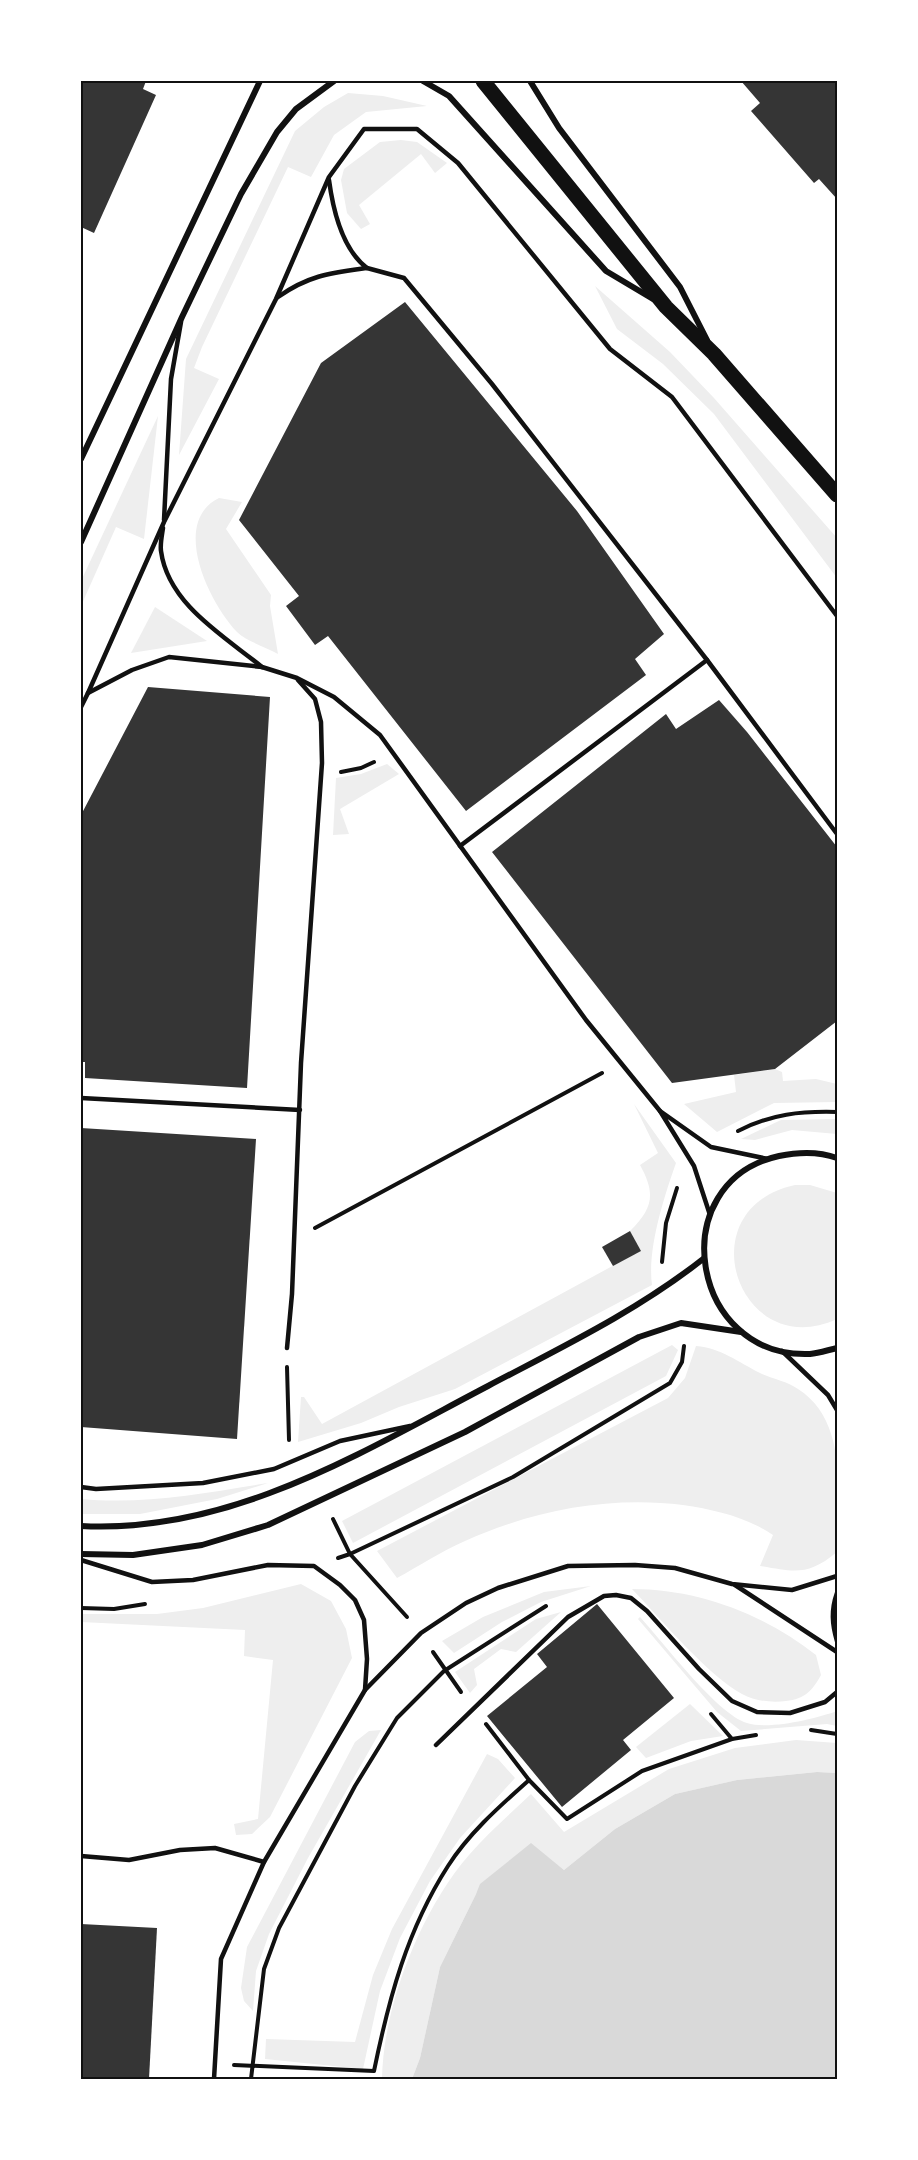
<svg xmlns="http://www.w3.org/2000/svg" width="918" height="2160" font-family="'PT Sans',sans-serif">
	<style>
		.green { fill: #eee }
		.water { fill: #d9d9d9 }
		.building { fill: #353535 }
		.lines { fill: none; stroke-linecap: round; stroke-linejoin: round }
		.path { stroke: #111; stroke-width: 4 }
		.service { stroke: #111; stroke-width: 4.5 }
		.minor { stroke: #111; stroke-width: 6 }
		.primary { stroke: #111; stroke-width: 15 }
		.neatline { fill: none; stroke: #111; stroke-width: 2 }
	</style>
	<rect width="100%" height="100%" fill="#fff"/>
	<g class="green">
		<path d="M348,93L383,96L427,106L366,112L334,135L311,177L288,167L202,347L194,368L219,379L179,455L186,359L295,131L324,107Z"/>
		<path d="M401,140L417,142L447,163L435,173L421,154L359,205L370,224L361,229L347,213L341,180L344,169L380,142Z"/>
		<path d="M595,286L670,352L714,398L837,538V578L714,414L663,364L617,329Z"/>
		<path d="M158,416L144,539L116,527L81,606V581Z"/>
		<path d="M219,498L242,502L226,529L271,595L270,606L278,654C266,647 246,641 237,632C209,603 170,522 219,498Z"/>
		<path d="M155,607L207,641L131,653Z"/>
		<path d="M387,764L399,774L340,809L349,834L333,835L336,778L361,774Z"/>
		<path d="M775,1069L782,1072L783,1081L816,1079L837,1084V1102L774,1103L717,1132L684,1104L736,1092L734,1075Z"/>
		<path d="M634,1104L676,1163C664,1197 647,1249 652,1285L455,1389L399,1407L361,1423L298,1442L301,1397H304L322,1424L640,1251L630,1231C653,1208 656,1194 640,1165L658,1153Z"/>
		<path d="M837,1119V1134L792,1130L755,1140L741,1139L781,1120Z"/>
		<path d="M795,1185H810L837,1193V1319C739,1364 685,1209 795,1185Z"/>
		<path d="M672,1345L678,1350L666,1376L353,1543L342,1521Z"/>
		<path d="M696,1346C721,1348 738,1362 760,1373C772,1379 787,1381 798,1389C850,1422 837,1499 837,1552C808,1576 795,1572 760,1566L773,1535C746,1517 716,1510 683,1505C609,1496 534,1510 465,1541C442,1551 419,1566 397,1578L377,1551L668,1398L685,1378Z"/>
		<path d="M268,1483L217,1499L140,1514H81V1499C144,1505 205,1493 268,1483Z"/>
		<path d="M301,1584L331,1601L346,1629L352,1658L270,1817L252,1834L236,1835L234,1824L258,1819L273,1660L244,1656L245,1630L81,1622V1614H157L203,1608Z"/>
		<path d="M591,1586L541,1602L502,1622L454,1653L442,1641L483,1617L544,1592Z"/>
		<path d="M632,1589C698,1589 764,1614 816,1655L821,1675C812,1691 805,1699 786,1701C772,1703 755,1701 742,1694C707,1675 661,1619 632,1589Z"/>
		<path d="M561,1612L516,1652L501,1649L474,1669L477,1685L470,1693L455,1672L536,1619Z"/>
		<path d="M640,1617C663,1642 717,1714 747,1723C769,1730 815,1719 837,1711V1726L827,1724L741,1731L717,1712L638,1619Z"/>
		<path d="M690,1704L723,1736L691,1741L646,1758L636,1747Z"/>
		<path d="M381,1730L308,1858L269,1934L256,1971L253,2011L244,2001L241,1988L247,1947L355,1742L369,1731Z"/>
		<path d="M796,1740L837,1743V1773L817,1772L737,1780L675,1794L615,1829L564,1870L531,1844L481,1884L476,1894L440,1967L420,2058L412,2079H382C383,2006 421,1910 469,1855C488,1833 510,1814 531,1794L564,1832L669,1769L735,1748Z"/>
		<path d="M487,1754L498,1759L515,1778L460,1838L430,1881L400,1938L380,1991L363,2069L265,2059L266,2039L355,2042L373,1975L392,1929Z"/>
	</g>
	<path class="water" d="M817,1772L837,1773V2079H412L420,2058L440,1967L476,1894L480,1884L531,1843L564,1870L615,1829L675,1794L737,1780Z"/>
	<g class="building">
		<path d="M81,81H146L143,89L156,95L94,233L81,227Z"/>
		<path d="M741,81H837V199L819,179L814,183L751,111L760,103Z"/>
		<path d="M405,302L577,511L664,634L635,659L646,675L466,811L328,636L315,645L286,606L299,596L239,520L321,363Z"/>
		<path d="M148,687L270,697L247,1088L85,1078V1062H81V815Z"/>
		<path d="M719,700L747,732L837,847V1021L775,1069L672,1083L492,852L666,714L676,729Z"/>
		<path d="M81,1128L256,1139L237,1439L81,1427Z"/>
		<path d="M630,1231L641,1251L613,1266L602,1247Z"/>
		<path d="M597,1604L674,1698L623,1740L631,1750L562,1807L487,1716L547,1667L537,1654Z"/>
		<path d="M81,1924L157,1928L149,2079H81Z"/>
	</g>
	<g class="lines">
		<g class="path">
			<path d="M341,772L361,768L374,762"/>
			<path d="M738,1131C771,1114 801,1111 837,1112"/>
			<path d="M315,1228L602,1073"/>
			<path d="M662,1262L666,1223L677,1188"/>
			<path d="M287,1367L289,1440"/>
			<path d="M333,1519L350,1554L513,1477L670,1383L682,1362L684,1346"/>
			<path d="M338,1558L350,1554L407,1617"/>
			<path d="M81,1608L114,1609L145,1604"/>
			<path d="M433,1652L461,1692"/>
			<path d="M711,1714L732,1739"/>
			<path d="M486,1724L529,1780L567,1819L642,1771L732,1739L756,1735"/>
			<path d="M811,1730L837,1734"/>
			<path d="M234,2065L374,2071C389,1998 407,1930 448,1866C469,1833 500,1806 529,1780"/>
			<path d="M251,2079L264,1969L279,1928L355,1786L397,1718L444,1671L546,1606"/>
		</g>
		<g class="service">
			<path d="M367,268L404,278L492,384L707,660L837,834"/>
			<path d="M278,297C309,275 331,273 367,268C342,249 333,210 329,180"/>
			<path d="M164,520L171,379L181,322"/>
			<path d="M163,528C162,535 160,544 161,551C168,604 224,636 262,667"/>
			<path d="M88,693L164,522L276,299L329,177L364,129H417L458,163L610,349L672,397L837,616"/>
			<path d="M81,707L88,693L132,670L169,657L262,667L297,678L334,697L380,735L586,1020L660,1111"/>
			<path d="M460,846L707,660"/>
			<path d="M81,1098L300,1110"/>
			<path d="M710,1215L694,1166L660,1111L711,1147L768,1159"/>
			<path d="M287,1348L292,1294L301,1063L322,763L321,722L315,699L298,680"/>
			<path d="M782,1351L828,1395L837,1410"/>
			<path d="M81,1487L96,1489L203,1483L274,1469L340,1441L410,1426"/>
			<path d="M81,1560L152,1582L193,1580L268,1565L314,1566L340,1585L355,1600L364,1620L367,1659L365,1690"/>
			<path d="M735,1585L837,1652"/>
			<path d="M837,1593C831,1610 832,1624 837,1641"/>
			<path d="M436,1745L568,1617L604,1596L616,1595L631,1598L647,1611L699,1669L732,1701L757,1712L790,1713L825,1702L837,1692"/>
			<path d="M81,1856L129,1860L180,1850L215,1848L264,1862"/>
			<path d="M214,2079L221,1959L264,1862L365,1690L421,1633L466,1603L498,1588L568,1566L635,1565L675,1568L732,1584L792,1590L837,1576"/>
		</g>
		<g class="minor">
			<path d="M423,81L449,96L606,271L653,299"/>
			<path d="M530,81L559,128L680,287L707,340"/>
			<path d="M81,459L260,81"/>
			<path d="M81,542L182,317L241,194L277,132L296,109L334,81"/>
			<path d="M837,1158C818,1151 798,1152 779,1156C662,1182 690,1359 810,1354C819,1353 828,1350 837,1348"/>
			<path d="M81,1526C230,1534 360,1453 488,1386C562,1347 637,1311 703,1259"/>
			<path d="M81,1554L133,1555L202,1545L268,1525L465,1432L639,1337L681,1323L741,1332"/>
		</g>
		<path class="primary" d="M483,81L666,307L714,354L837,495"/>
	</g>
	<rect width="918" height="2160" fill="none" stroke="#ffffff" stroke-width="165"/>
	<rect x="82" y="82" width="754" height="1996" class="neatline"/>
</svg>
